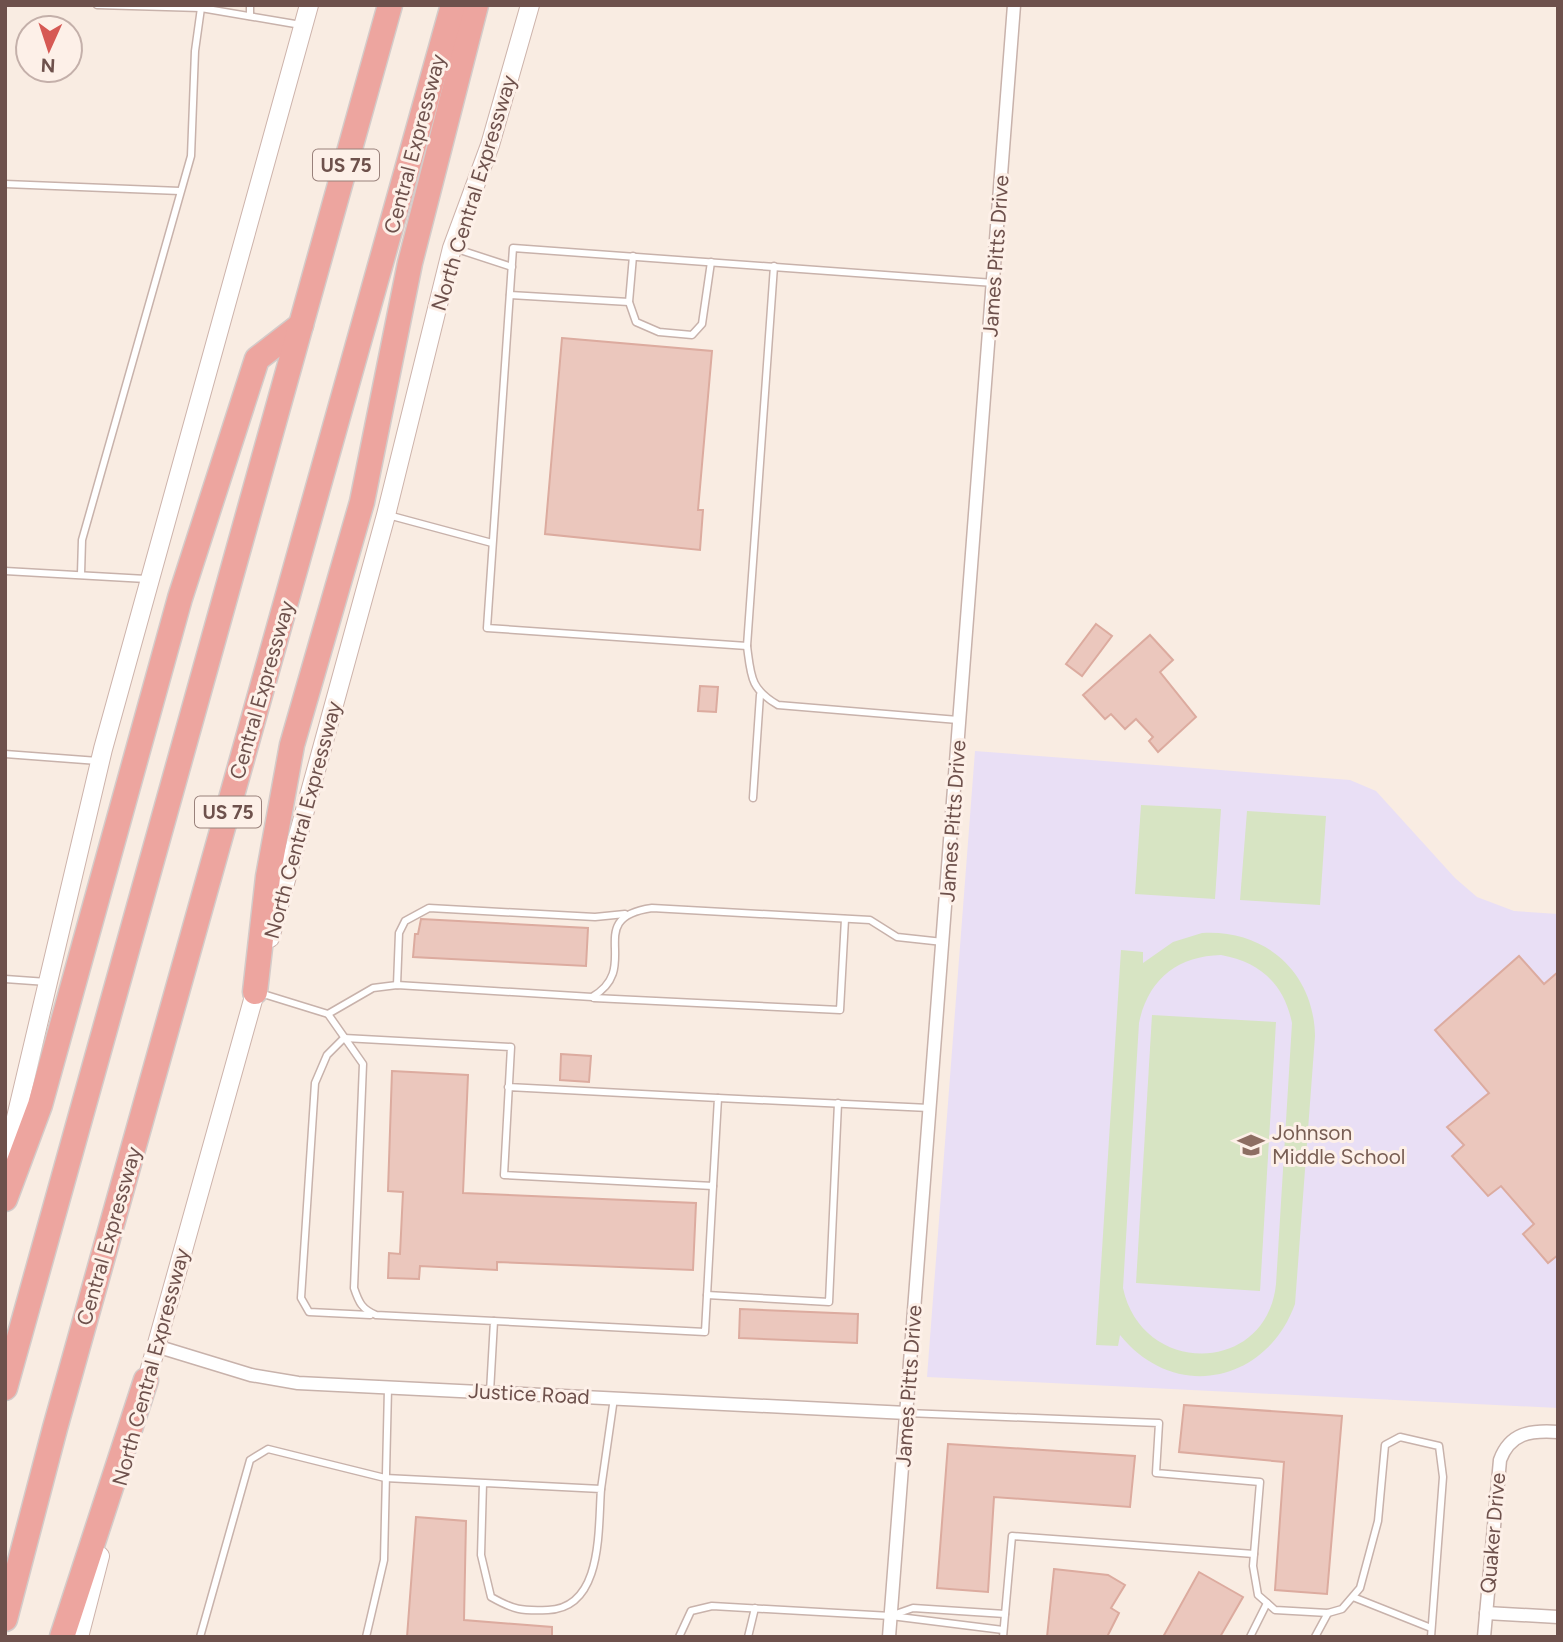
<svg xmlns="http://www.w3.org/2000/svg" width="1563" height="1642" font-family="Figtree,sans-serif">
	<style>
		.education { fill: #e9dff5 }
		.green { fill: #d7e4c3; fill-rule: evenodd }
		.building { fill: #ebc7bd; stroke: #dcab9f; stroke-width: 2 }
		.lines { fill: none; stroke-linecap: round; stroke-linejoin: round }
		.service-casing { stroke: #c8b2ab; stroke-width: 9 }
		.minor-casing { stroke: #c8b2ab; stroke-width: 15 }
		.secondary-casing { stroke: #cdb3ab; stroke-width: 20 }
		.motorway-casing { stroke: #d4cbc9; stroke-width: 27 }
		.service { stroke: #fff; stroke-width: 6 }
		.minor { stroke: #fff; stroke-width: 12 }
		.secondary { stroke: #fff; stroke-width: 18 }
		.motorway { stroke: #eda59f; stroke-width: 24 }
		.labels { text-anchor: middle; stroke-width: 6; stroke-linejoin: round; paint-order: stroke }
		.shield { fill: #fdf0e8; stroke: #99817b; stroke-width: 2 }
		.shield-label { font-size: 19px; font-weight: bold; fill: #6e514c }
		.street-label { font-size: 21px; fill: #6e514c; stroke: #fdf0e8 }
		.education-label { font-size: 21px; fill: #785e54; stroke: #fdf0e8; text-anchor: start }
	</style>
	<rect width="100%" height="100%" fill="#f9ece2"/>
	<path class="education" d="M975,751L1350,780L1376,791L1455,878L1477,897L1514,911L1558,914V1408L927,1377Z"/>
	<g class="green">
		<path d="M1141,805L1221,809L1215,899L1135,894Z"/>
		<path d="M1247,811L1326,816L1320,905L1240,900Z"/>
		<path d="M1202,933C1265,929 1314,972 1315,1036L1295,1304C1266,1384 1174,1402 1120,1335L1118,1346L1096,1345L1121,950L1143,952V963L1173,942ZM1221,955C1260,962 1284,984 1292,1023L1276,1284C1267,1375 1142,1377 1123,1288L1139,1023C1148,979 1178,956 1221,955Z"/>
		<path d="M1152,1015L1276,1022L1260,1291L1136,1283Z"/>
	</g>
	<g class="building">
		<path d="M562,338L712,351L698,510H703L700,550L545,534Z"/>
		<path d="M1096,624L1112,636L1082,676L1066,664Z"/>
		<path d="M1150,635L1173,660L1160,672L1196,717L1158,752L1149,741L1153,737L1136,719L1125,729L1111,714L1105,719L1083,695Z"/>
		<path d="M700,686L718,687L716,712L698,711Z"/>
		<path d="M421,919L588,928L586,966L413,957L415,934H418Z"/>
		<path d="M1519,956L1544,984L1558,972V1255L1548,1263L1523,1234L1534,1224L1501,1186L1488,1196L1452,1156L1464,1145L1447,1127L1489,1093L1435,1030Z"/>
		<path d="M561,1054L591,1056L589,1082L560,1080Z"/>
		<path d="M392,1071L468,1075L463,1193L696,1203L693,1270L497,1262V1270L420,1266L419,1279L388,1278L389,1253L400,1254L403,1192L388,1191Z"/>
		<path d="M740,1309L858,1314L857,1343L739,1338Z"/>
		<path d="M1184,1405L1342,1416L1327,1594L1275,1590L1284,1462L1179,1452Z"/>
		<path d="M948,1444L1135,1456L1130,1507L994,1497L988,1592L937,1588Z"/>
		<path d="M416,1517L466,1521L464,1620L552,1627V1637H407Z"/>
		<path d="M1054,1569L1108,1575L1125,1585L1111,1608L1119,1613L1107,1637H1047Z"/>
		<path d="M1199,1572L1243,1597L1220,1637H1163Z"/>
	</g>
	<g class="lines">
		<g class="service-casing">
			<g id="service">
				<path d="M97,5L201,8L301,25"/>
				<path d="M250,16V5"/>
				<path d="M5,184L180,191"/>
				<path d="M454,248L512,267"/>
				<path d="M633,256L629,302L636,322L659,332L692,335L702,324L711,262"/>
				<path d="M774,266L747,646C751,676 750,689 778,705L958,720"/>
				<path d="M510,295L629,302"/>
				<path d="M388,515L492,543"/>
				<path d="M5,571L146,579"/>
				<path d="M81,574L82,540L191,156L195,51L201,8"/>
				<path d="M747,646L487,628L513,248L994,283"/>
				<path d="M5,754L98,761"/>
				<path d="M753,798L760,695"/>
				<path d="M5,979L47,982"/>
				<path d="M397,985L399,933L405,921L429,908L595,917L625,914"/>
				<path d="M260,993L328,1014"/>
				<path d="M594,998L840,1010L845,919"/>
				<path d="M718,1098L929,1108"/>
				<path d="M707,1295L829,1302L838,1103"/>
				<path d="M370,1315L309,1312L301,1298L315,1083L327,1055L344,1038L511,1047L504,1175L713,1186L718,1098L508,1087"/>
				<path d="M494,1321L705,1332L713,1186"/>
				<path d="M490,1392L494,1321L376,1315C362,1309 359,1303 354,1288L363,1064L328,1014L373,988L397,985L592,997C644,967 581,918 652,908L870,920L897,937L943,942"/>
				<path d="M907,1413L1159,1423L1156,1473L1260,1482L1253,1566L1258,1595L1275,1610L1328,1613L1342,1609L1360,1588L1378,1521L1385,1445L1400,1437L1439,1446L1443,1477L1431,1637"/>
				<path d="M601,1489L614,1398"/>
				<path d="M1353,1597L1431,1628"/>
				<path d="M893,1615L913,1608L1005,1614"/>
				<path d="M200,1637L250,1460L268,1449L385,1478L601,1489C598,1530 603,1608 548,1610C521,1611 514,1610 491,1597L481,1555L483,1483"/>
				<path d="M366,1637L384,1560L388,1388"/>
				<path d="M679,1637L691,1611L712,1606L891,1616L1003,1630"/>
				<path d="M748,1637L755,1608"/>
				<path d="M1003,1637L1012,1536L1254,1554"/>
				<path d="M1250,1637L1267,1603"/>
				<path d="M1315,1637L1328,1613"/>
			</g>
		</g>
		<g class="minor-casing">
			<g id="minor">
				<path d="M156,1346L251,1375L298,1383L907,1413"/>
				<path d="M1486,1613L1558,1617"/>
				<path d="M889,1637L1014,5"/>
				<path d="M1484,1637L1500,1460C1510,1433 1530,1430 1558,1432"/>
			</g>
		</g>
		<g class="secondary-casing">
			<g id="secondary">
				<path d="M270,938L386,515L452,248L490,145L530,5"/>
				<path d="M5,1164L103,749L309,5"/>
				<path d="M144,1390L258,982"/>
				<path d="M79,1637L100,1556"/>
			</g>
		</g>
		<g class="motorway-casing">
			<g id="motorway">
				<path d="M255,992L268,877L292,745L362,502L410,263L476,5"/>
				<path d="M5,1199L40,1105L180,598L257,359L301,325"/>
				<path d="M5,1388L390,5"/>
				<path d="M5,1619L55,1428L453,5"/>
				<path d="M62,1637L146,1380"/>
			</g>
		</g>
		<use href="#service" class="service"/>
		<use href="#minor" class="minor"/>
		<use href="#secondary" class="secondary"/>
		<use href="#motorway" class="motorway"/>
	</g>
	<defs>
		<g id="school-bare" transform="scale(2.1)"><path d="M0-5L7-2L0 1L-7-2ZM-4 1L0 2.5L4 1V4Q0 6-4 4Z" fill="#8d6e63" stroke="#fdf0e8" stroke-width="2.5" paint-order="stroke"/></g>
	</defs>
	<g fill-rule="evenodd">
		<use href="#school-bare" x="1251" y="1145"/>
	</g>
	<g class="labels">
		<g class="shield">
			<rect x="313" y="149.5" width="66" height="31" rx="5"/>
			<rect x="195" y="796.5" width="66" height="31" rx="5"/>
		</g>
		<g class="shield-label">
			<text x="346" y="172">US 75</text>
			<text x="228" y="819">US 75</text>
		</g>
		<g class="street-label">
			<text transform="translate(415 144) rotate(-75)" y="7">Central Expressway</text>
			<text transform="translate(474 193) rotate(-73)" y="7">North Central Expressway</text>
			<text transform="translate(996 256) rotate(-86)" y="7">James Pitts Drive</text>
			<text transform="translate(262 690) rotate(-74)" y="7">Central Expressway</text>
			<text transform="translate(303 820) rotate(-75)" y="7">North Central Expressway</text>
			<text transform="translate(953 821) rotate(-86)" y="7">James Pitts Drive</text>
			<text transform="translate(109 1236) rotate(-74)" y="7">Central Expressway</text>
			<text transform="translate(151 1367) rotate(-75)" y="7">North Central Expressway</text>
			<text transform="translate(909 1386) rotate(-86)" y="7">James Pitts Drive</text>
			<text transform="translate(529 1394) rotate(3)" y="7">Justice Road</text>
			<text transform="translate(1493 1533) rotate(-85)" y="7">Quaker Drive</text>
		</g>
		<g class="education-label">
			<text x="1272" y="1140">Johnson<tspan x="1272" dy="24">Middle School</tspan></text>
		</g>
	</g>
	<rect width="1563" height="1642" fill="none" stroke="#6e514c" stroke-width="14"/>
	<g transform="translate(49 49) rotate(183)"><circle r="33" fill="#fdf0e8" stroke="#c4b0aa" stroke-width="2"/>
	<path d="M0-5L12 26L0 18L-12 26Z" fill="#d65954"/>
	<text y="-10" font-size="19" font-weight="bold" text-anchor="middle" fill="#6e514c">N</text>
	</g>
</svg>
